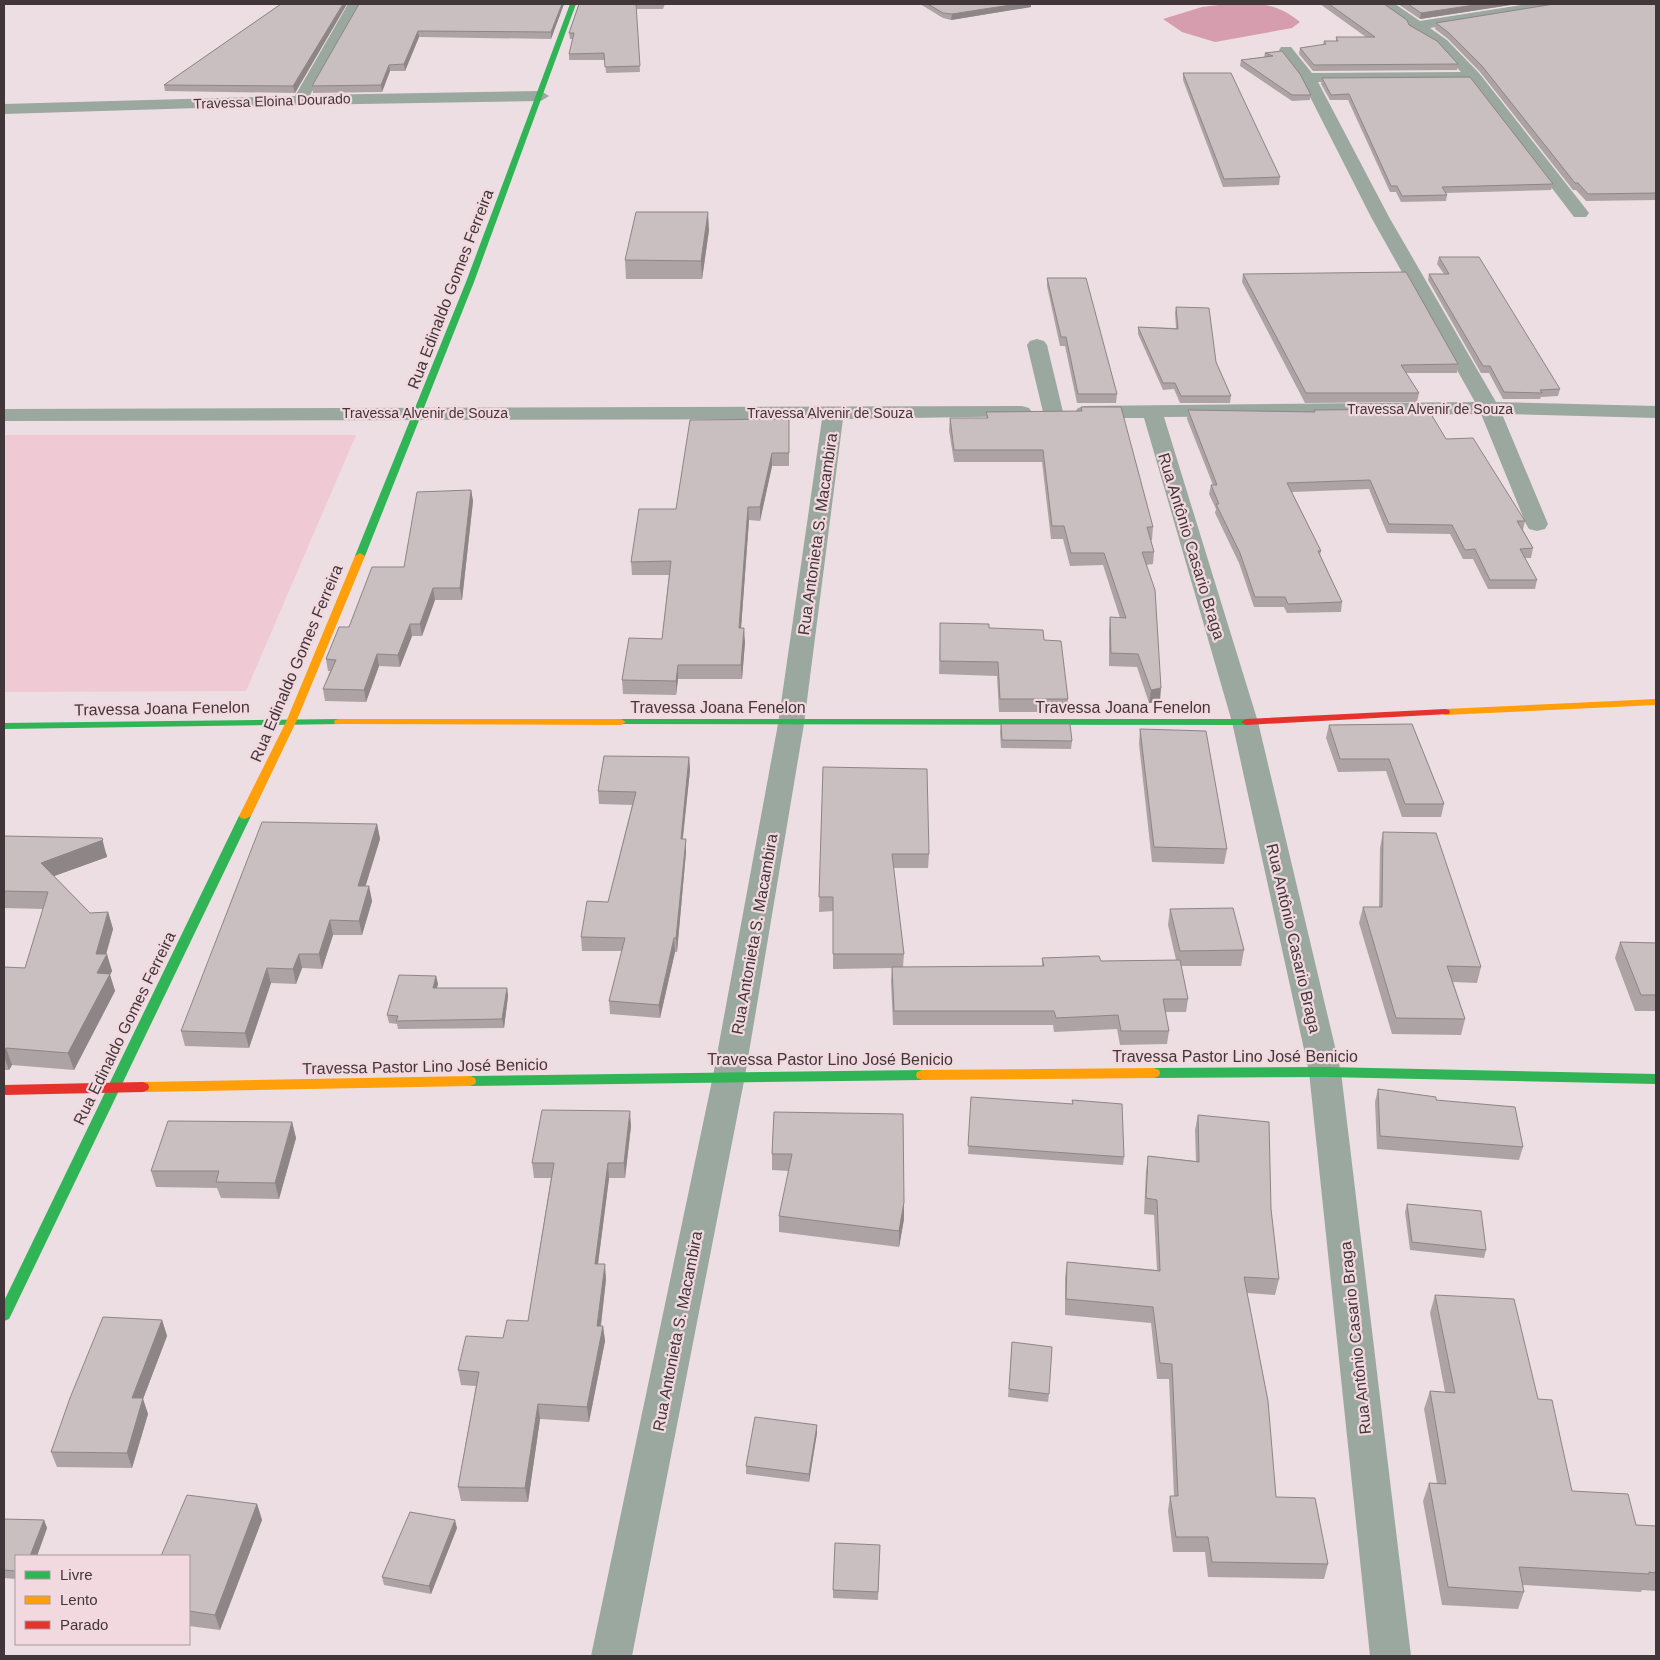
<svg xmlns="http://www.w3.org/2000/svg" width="1660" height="1660" font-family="Arial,sans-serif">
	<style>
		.green { fill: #efc9d4 }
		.water { fill: #d69dae }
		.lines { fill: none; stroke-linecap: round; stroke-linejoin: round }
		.street { fill: #9aa89f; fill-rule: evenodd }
		.fast { fill: #30b455; fill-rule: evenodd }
		.slow { fill: #ff9f0a; fill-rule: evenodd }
		.jam { fill: #e5322d; fill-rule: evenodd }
		.wall { fill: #ada3a5 }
		.shaded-wall { fill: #8d8586 }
		.building { fill: #c9bec0; stroke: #8d8586 }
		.labels { text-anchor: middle; stroke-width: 4.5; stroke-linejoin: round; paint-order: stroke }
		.far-street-label { font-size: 14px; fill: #41373a; stroke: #f2d8df }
		.street-label { font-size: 16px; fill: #41373a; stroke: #f2d8df }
	</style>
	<rect width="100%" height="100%" fill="#ecdee2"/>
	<path class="green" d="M4,435H356L246,691L4,692Z"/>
	<path class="water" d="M1227,4C1258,4 1274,1 1300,22L1292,28L1215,42L1182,32L1163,19L1202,7Z"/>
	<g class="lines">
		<g class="street">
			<path d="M348,4H362L310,95L541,91L549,96L541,101L300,105L4,114V104L295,96Z"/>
			<path d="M1379,4H1395L1420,21L1527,4H1559L1552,8L1430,28L1447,40L1479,73L1586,209L1589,213L1586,217H1574L1470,81L1318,82L1389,217L1496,402L1656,406V418L1502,414L1548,524L1545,529L1537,531L1529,529L1526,524L1481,414L1164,417L1258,722L1341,1072L1411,1656H1370L1309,1072L1232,722L1144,418H1085L1078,416L1075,412L1078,408L1085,406L1475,402L1371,217L1301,79L1279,50L1281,47H1291L1312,73L1461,72L1437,46L1409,29L1407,25Z"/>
			<path d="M1037,339L1044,341L1047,345L1063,412L1060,416L1053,418L1046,416L1043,412L1027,345L1030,341Z"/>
			<path d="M1022,406L1029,408L1032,412L1029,416L843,419L804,724L745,1076L632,1656H591L713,1076L778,724L822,419L4,421V409Z"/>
		</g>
		<g class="fast">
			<path d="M570,4H576L474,282L365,556L360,559L357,558L355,556L466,282Z"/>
			<path d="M339,719L343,720L344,722L343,724L4,729V723Z"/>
			<path d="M621,719H1246L1251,722L1246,725L617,724L616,722L617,720Z"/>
			<path d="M245,813L251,816L11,1315L9,1319L4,1321V1301L239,816Z"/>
			<path d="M1325,1067L1656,1074V1084L1325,1077L1154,1078L1149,1076L1148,1073L1149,1070L1154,1068Z"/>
			<path d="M922,1070L927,1072L928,1075L927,1078L922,1080L470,1086L465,1084L464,1081L465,1078L470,1076Z"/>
		</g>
		<g class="slow">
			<path d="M360,553L365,556L296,722L251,816L245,819L241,818L239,816L286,722L355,556Z"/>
			<path d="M1656,699V705L1445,715L1440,712L1445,709Z"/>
			<path d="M339,719H621L626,722L621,725L335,724L334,722L335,720Z"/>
			<path d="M1154,1068L1159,1070L1160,1073L1159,1076L1154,1078L922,1080L917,1078L916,1075L917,1072L922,1070Z"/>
			<path d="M470,1076L475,1078L476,1081L475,1084L470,1086L143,1092L138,1090L137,1087L138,1084L143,1082Z"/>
		</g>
		<g class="jam">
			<path d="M1445,709L1449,710L1450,712L1449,714L1246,725L1241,722L1246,719Z"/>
			<path d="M143,1082L148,1084L149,1087L148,1090L143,1092L4,1095V1085Z"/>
		</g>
	</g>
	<g class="wall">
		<path d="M281,4H347L295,93L165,91L164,85Z"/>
		<path d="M359,4H564L551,39L419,37L405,71H390L382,92L313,93L312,86Z"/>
		<path d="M579,4H665L663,9H636L640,72L606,73L605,60H569V54L573,39H570L569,33Z"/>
		<path d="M920,4H1031V7L951,20L943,18Z"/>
		<path d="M1320,4H1384L1458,64L1457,70L1313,71L1299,54L1300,48L1323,45L1324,41H1336V37H1366Z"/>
		<path d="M1398,4H1517L1420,19Z"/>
		<path d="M1656,4V200L1586,201L1576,190H1573L1480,72L1448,39L1435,29L1436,23Z"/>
		<path d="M1282,51L1311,95L1310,100L1292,101L1240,66L1241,60L1264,57L1265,53Z"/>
		<path d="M1183,73L1280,177L1279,185L1223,187L1183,80Z"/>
		<path d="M1322,78L1553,184L1551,190L1446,193L1447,195L1446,201L1401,202L1396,192H1390L1348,100H1330L1321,84Z"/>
		<path d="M709,230L702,279H626L625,260Z"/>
		<path d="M1439,257L1560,389L1558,396L1541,397L1540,399H1503L1489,373H1481L1428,280L1429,274H1444L1437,264Z"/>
		<path d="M1243,274L1458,364L1457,373H1406L1419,393L1417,402L1305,403L1242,282Z"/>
		<path d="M1047,278L1117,394L1116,403H1077L1065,346H1060L1047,286Z"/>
		<path d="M1176,307L1216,362L1231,396L1230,403H1180L1174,389L1163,390L1138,334V327L1176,328L1175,313Z"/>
		<path d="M1081,407L1153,527L1152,540H1151L1154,552L1153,564L1146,565L1160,701L1149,703L1137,667L1109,666V630L1110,617L1120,618L1103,565L1070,566L1063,539H1051L1042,462H954L949,430L950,418H986V412L1081,411Z"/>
		<path d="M1188,410L1313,412L1314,410L1446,439L1525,521L1523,530L1533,548L1531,558H1525L1537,580L1535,589H1488L1473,559H1463L1450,534L1387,533L1369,489L1292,492L1321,551L1320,555L1342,602L1341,612L1287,613L1284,607H1254L1239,563L1215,513L1216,509L1209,494L1211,485H1213L1187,419Z"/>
		<path d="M789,419V466H772L760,521L749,520L741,628L745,642L742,679H678L676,695L623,694L622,680L662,639L669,575H632L631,562L676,509Z"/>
		<path d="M471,490L473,501L462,600H435L422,636H412L400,667L379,666L366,702L325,701L323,689L330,671H328L326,659L349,627L404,567Z"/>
		<path d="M989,628L1044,640L1068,699L1067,712H999L997,676L939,674L940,636Z"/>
		<path d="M1001,724L1072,741L1071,749L1001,748L1000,732Z"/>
		<path d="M1412,724L1444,804L1441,817H1402L1386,771L1338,772L1326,738L1329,725Z"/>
		<path d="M1140,729L1227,849L1224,864L1152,862L1139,744Z"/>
		<path d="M689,757L690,770L683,839H686V852L677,952H675L660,1018L610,1014L609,1001L622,951H582L581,937L608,902L632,805L599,804L598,791Z"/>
		<path d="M823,767L929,854L928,868H893L904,954L903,967L1042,966V958L1101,961L1176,960L1168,925L1170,909L1244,950L1241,966H1181L1188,999L1186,1012H1165L1169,1031L1167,1044L1120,1045L1117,1029L1054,1032L1053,1025H893L891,981L892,968L833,969V911L819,912Z"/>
		<path d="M377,824L380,839L365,886H369L372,901L362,935H333L322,969L302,968L296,984L271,983L249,1048L185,1046L181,1031Z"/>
		<path d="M1383,832L1481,967L1477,983L1453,982L1465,1019L1461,1035L1392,1034L1359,923L1363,907H1379L1380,848Z"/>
		<path d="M4,836L107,854V857L54,876L90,913L108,912L113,929L106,954L112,971L110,975L115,991L74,1070L12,1065L9,1070H4V967L25,968L43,909L4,908Z"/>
		<path d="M1620,942L1656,943V1011H1635L1615,958Z"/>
		<path d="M436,976L438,984L437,988H507L508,996L504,1028L398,1029L397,1024L389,1023L387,1015Z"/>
		<path d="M1378,1089L1436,1100L1523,1147L1519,1160L1377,1149L1375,1102Z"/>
		<path d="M971,1097L1124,1157L1123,1165L968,1154Z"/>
		<path d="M774,1112L904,1219L899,1247L779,1232V1216L789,1171L772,1170V1154Z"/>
		<path d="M1198,1115L1271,1209L1279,1279L1275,1295L1247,1293L1276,1497L1328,1564L1324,1579L1208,1577L1205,1552H1173L1168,1511L1170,1496H1174L1169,1379H1157L1151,1323L1065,1315V1278L1067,1262L1157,1270L1154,1215L1144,1214L1146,1171L1148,1156L1196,1161L1195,1130Z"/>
		<path d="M292,1122L296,1138L279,1199L221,1198L217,1188L156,1187L151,1171Z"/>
		<path d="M631,1126L625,1178H609L598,1264L606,1279L601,1326H603L605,1341L589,1422L540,1419L528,1502L461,1501L458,1487L476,1386L461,1385L458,1370L528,1321L551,1178H534L532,1163Z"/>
		<path d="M1407,1204L1486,1250L1484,1258L1410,1250L1405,1212Z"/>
		<path d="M1435,1295L1538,1399L1572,1491L1636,1525L1656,1526V1591L1642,1590L1641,1592L1523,1585L1524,1592L1518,1609L1442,1605L1423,1501L1429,1483H1437L1424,1409L1430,1391L1445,1392L1430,1313Z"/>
		<path d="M162,1320L167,1336L143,1399L148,1414L132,1468L57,1467L51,1452Z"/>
		<path d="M1012,1342L1049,1394L1048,1402L1008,1397Z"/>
		<path d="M817,1433L809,1482L746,1474V1466Z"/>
		<path d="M257,1504L262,1520L220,1630L189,1626V1556Z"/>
		<path d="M4,1519L44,1520L47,1528L37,1556H16V1579L4,1578Z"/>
		<path d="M457,1528L431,1594L384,1585L382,1577Z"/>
		<path d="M880,1545L878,1600L833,1598V1590Z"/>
	</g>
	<g class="shaded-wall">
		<path d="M343,4H347L295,93L293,86Z"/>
		<path d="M562,4H564L551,39V32Z"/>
		<path d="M1017,4H1031V7L951,20L952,14Z"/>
		<path d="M1481,4H1517L1420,19L1421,13Z"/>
		<path d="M418,31L419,37L405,71L404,64Z"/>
		<path d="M389,65L390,71L382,92L381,85Z"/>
		<path d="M708,212L709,230L702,279L701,261Z"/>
		<path d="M772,453V466L760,521V507Z"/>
		<path d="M471,490L473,501L462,600L460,588Z"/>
		<path d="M748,507L749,520L740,642L739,628Z"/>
		<path d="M433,588L435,600L422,636L420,624Z"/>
		<path d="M410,624L412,636L400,667L398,655Z"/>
		<path d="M744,628L745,642L742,679L741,665Z"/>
		<path d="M377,654L379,666L366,702L364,690Z"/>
		<path d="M678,665V679L676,695V681Z"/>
		<path d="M1161,688L1160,701L1149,703L1151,690Z"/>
		<path d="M689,757L690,770L681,852V839Z"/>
		<path d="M377,824L380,839L361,901L358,886Z"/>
		<path d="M102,838L107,857L46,879L41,863Z"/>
		<path d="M686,839V852L677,952L676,938Z"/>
		<path d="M369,886L372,901L362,935L359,921Z"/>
		<path d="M108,912L113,929L105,958L107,954L112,971L110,975L115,991L74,1070L68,1053L97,973L96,954Z"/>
		<path d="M330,920L333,935L322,969L319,954Z"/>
		<path d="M674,938L675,952L660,1018L659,1005Z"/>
		<path d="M299,954L302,968L296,984L293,969Z"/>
		<path d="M267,968L271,983L249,1048L245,1033Z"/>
		<path d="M436,976L438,984L434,996L433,988Z"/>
		<path d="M507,988L508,996L504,1028L502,1019Z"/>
		<path d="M6,1048L12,1065L9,1070L4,1056V1051Z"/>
		<path d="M630,1111L631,1126L625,1178L624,1163Z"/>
		<path d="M292,1122L296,1138L279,1199L275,1183Z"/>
		<path d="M608,1163L609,1178L596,1279L595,1264Z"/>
		<path d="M904,1202V1219L899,1247V1231Z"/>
		<path d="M605,1264L606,1279L599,1340L597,1326Z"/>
		<path d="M162,1320L167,1336L143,1399L148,1414L132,1468L127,1453L132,1398Z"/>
		<path d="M603,1326L605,1341L589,1422L587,1407Z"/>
		<path d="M538,1404L540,1419L528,1502L525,1488Z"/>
		<path d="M817,1425V1433L809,1482V1474Z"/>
		<path d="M257,1504L262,1520L220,1630L215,1615Z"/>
		<path d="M44,1520L47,1528L37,1556H30Z"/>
		<path d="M455,1520L457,1528L431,1594L429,1586Z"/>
	</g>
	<g class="building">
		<path d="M281,4H343L293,86L164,85Z"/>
		<path d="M359,4H562L551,32L418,31L404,64L389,65L381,85L312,86Z"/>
		<path d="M579,4H636L640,66L605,67L604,53L569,54L574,33H569Z"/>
		<path d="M928,4H1017L952,14L943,13Z"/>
		<path d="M1329,4H1384L1407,20L1409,25L1437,41L1458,64L1314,65L1300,48L1326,44L1324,41H1338L1336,37H1375Z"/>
		<path d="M1408,4H1481L1421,13Z"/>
		<path d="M1554,4H1656V193L1588,194L1578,183H1575L1482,66L1449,33L1436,23Z"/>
		<path d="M1282,51L1300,74L1311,95H1292L1241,60L1273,56L1265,53Z"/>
		<path d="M1183,73H1231L1280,177L1224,179Z"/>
		<path d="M1470,77L1553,184L1442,187L1447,195L1402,196L1397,186H1391L1349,94L1331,95L1322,78Z"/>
		<path d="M636,212H708L701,261L625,260Z"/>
		<path d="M1439,257H1479L1560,389L1540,390L1542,393L1504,392L1490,366H1483L1429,274H1449Z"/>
		<path d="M1406,272L1458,364L1401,365L1419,393H1306L1243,274Z"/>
		<path d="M1047,278H1086L1117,394H1078L1066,337H1061Z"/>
		<path d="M1176,307L1209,308L1216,362L1231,396H1181L1175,383H1163L1138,327L1178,329Z"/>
		<path d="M1081,407H1121L1153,527H1147L1154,552H1142L1155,590L1161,688L1151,690L1138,654L1111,653L1110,617L1126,618L1104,553H1071L1064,526H1052L1043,450H954L950,418H988L986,412L1082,411Z"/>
		<path d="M1428,409L1446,439L1473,438L1525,521H1517L1533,548L1520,549L1537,580H1490L1475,549L1465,550L1452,525L1389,524L1370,480L1287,483L1321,551H1318L1342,602L1288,604L1285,597H1255L1240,553L1216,504H1219L1211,485H1217L1188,410L1315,412L1314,410Z"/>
		<path d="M789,419V453H772L760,507H748L739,628H744L741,665H678L676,681L622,680L629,638L662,639L671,561L631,562L639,509H676L690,420Z"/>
		<path d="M471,490L460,588H433L420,624H410L398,655L377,654L364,690L323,689L336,660L326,659L339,627H349L372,567H404L417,492Z"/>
		<path d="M940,623L989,624V628L1043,630L1044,640L1061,641L1068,699H1000L998,662L940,661Z"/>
		<path d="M1001,724H1070L1072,741L1002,740Z"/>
		<path d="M1412,724L1444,804H1405L1389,759H1340L1329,725Z"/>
		<path d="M1140,729L1206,731L1227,849L1154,847Z"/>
		<path d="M604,756L689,757L681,839H686L676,938H674L659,1005L609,1001L625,938L581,937L587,901L608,902L636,792L598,791Z"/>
		<path d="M823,767L927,769L929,854H892L904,954H833V897H819Z"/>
		<path d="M262,822L377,824L358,886H369L359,921L330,920L319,954H299L293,969L267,968L245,1033L181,1031Z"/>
		<path d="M1383,832L1436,833L1481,967L1447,966L1465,1019L1396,1018L1363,907H1382Z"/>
		<path d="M4,836L102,838L103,840L41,863L90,913L108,912L96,954H107L97,973L110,974L68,1053L6,1048L4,1051V967L25,968L48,892L4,891Z"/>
		<path d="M1233,908L1244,950L1180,951L1170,909Z"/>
		<path d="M1620,942L1656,943V995H1641Z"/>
		<path d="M1099,956L1101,961L1180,960L1188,999H1163L1169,1031H1121L1118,1015L1056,1018L1054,1011H894L892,967L1044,966L1042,958Z"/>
		<path d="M399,975L436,976L433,988H507L502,1019L396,1021L398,1016L387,1015Z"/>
		<path d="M1378,1089L1436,1097V1100L1515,1107L1523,1147L1380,1136Z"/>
		<path d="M971,1097L1073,1104L1072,1100L1122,1104L1124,1157L968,1146Z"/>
		<path d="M542,1110L630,1111L624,1163H608L595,1264H605L597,1326H603L587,1407L538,1404L525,1488L458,1487L479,1372L458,1370L466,1336L503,1338L507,1320L528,1321L554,1163H532Z"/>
		<path d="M774,1112L903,1114L904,1202L899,1231L779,1216L792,1154H772Z"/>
		<path d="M1198,1115L1269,1122L1271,1209L1279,1279L1244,1277L1268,1401L1276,1497L1315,1498L1328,1564L1212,1562L1208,1537H1176L1170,1496H1178L1172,1364L1160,1363L1153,1307L1066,1299L1067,1262L1160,1271L1157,1200L1146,1198L1148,1156L1199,1162Z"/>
		<path d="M168,1121L292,1122L275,1183L216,1182L219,1171H151Z"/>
		<path d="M1407,1204L1481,1211L1486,1250L1412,1242Z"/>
		<path d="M1435,1295L1514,1299L1538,1399L1552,1400L1572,1491L1628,1494L1636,1525L1656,1526V1573L1649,1572V1574L1519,1567L1524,1592L1448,1587L1429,1483L1446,1484L1430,1391L1455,1393Z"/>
		<path d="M103,1317L162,1320L132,1398H143L127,1453L51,1452L70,1398Z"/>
		<path d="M1012,1342L1052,1347L1049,1394L1009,1389Z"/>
		<path d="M755,1417L817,1425L809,1474L746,1466Z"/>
		<path d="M187,1495L257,1504L215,1615L189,1611V1556H161Z"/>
		<path d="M410,1512L455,1520L429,1586L382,1577Z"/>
		<path d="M4,1519L44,1520L30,1556H16V1571L4,1570Z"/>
		<path d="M835,1543L880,1545L878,1592L833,1590Z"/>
	</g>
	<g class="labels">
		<g class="far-street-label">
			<text transform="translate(272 101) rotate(-2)" y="5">Travessa Eloina Dourado</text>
			<text x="1430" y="414">Travessa Alvenir de Souza</text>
			<text x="425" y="418">Travessa Alvenir de Souza</text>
			<text x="830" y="418">Travessa Alvenir de Souza</text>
		</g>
		<g class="street-label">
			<text transform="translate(450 289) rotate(-69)" y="6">Rua Edinaldo Gomes Ferreira</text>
			<text transform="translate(817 534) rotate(-82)" y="6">Rua Antonieta S. Macambira</text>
			<text transform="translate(1192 546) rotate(73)" y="6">Rua Antônio Casario Braga</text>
			<text transform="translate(296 663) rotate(-67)" y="6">Rua Edinaldo Gomes Ferreira</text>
			<text x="718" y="713">Travessa Joana Fenelon</text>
			<text x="1123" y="713">Travessa Joana Fenelon</text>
			<text transform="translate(162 708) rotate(-1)" y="6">Travessa Joana Fenelon</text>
			<text transform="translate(754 934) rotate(-80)" y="6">Rua Antonieta S. Macambira</text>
			<text transform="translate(1294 938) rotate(77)" y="6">Rua Antônio Casario Braga</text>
			<text transform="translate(124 1028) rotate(-64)" y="6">Rua Edinaldo Gomes Ferreira</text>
			<text x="1235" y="1062">Travessa Pastor Lino José Benicio</text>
			<text x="830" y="1065">Travessa Pastor Lino José Benicio</text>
			<text transform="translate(425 1066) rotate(-1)" y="6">Travessa Pastor Lino José Benicio</text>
			<text transform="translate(677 1331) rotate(-79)" y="6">Rua Antonieta S. Macambira</text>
			<text transform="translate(1355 1338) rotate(-96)" y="6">Rua Antônio Casario Braga</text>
		</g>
	</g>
	<rect width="1660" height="1660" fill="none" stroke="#41373a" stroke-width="10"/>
	<rect x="15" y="1555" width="175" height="90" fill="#f2d8df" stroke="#ab989d"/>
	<rect x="25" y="1571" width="25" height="8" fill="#30b455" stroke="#ab989d"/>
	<text x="60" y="1580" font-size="15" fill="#41373a">Livre</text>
	<rect x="25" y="1596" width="25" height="8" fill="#ff9f0a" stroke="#ab989d"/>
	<text x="60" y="1605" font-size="15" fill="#41373a">Lento</text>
	<rect x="25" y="1621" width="25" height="8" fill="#e5322d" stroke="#ab989d"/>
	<text x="60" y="1630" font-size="15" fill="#41373a">Parado</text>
</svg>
